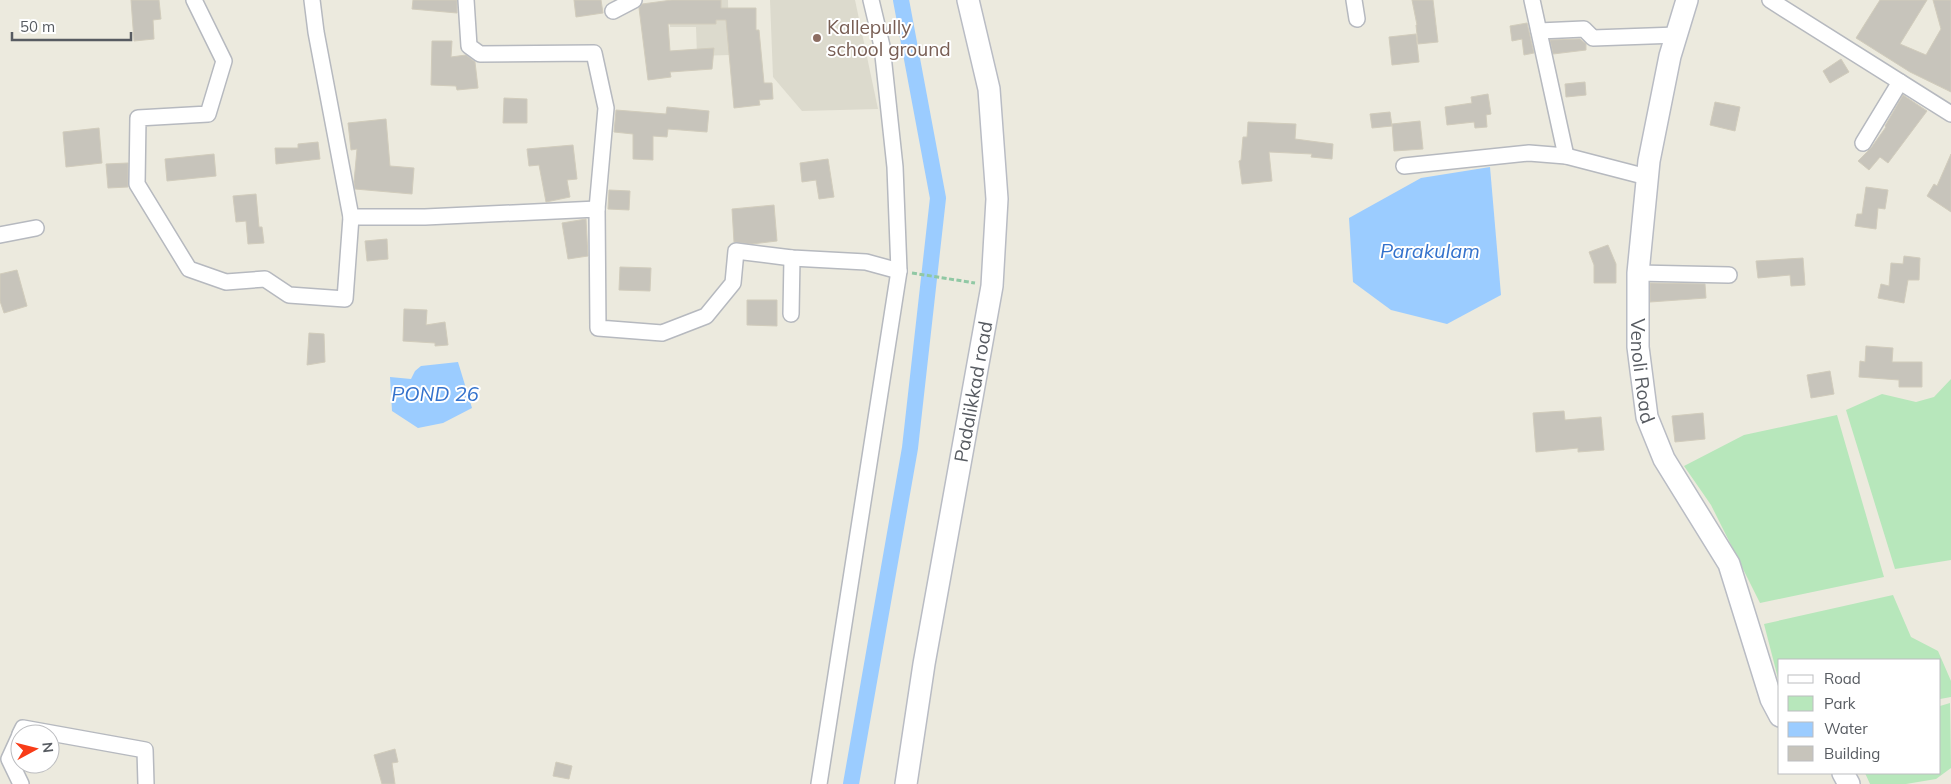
<svg xmlns="http://www.w3.org/2000/svg" width="1951" height="784" font-family="Mulish,sans-serif">
	<style>
		.education { fill: #dcdacd }
		.green { fill: #b7e7bb }
		.water { fill: #9bccff }
		.lines { fill: none; stroke-linecap: round; stroke-linejoin: round }
		.canal { stroke: #9bccff; stroke-width: 16 }
		.building { fill: #c7c4bb; stroke: #d1ccbc }
		.street-casing { stroke: #b6b9bf; stroke-width: 18 }
		.secondary-casing { stroke: #b9bcc4; stroke-width: 24 }
		.path { stroke: #90c8a4; stroke-width: 3; stroke-dasharray: 5 2.5; stroke-linecap: butt }
		.street { stroke: #fff; stroke-width: 15 }
		.secondary { stroke: #fff; stroke-width: 21 }
		.education-dot { fill: #8d6e63; stroke: #fff; stroke-width: 2 }
		.labels { text-anchor: middle; stroke-width: 4; stroke-linejoin: round; paint-order: stroke }
		.education-label { font-size: 19px; fill: #785e54; stroke: #fff; text-anchor: start }
		.street-label { font-size: 19px; fill: #575b61; stroke: #fff }
		.water-label { font-size: 20px; font-style: italic; fill: #3472cc; stroke: #fff }
	</style>
	<rect width="100%" height="100%" fill="#eceade"/>
	<g class="education">
		<path d="M670,0H728L729,55L697,56L696,27H670Z"/>
		<path d="M770,0H855L878,109L802,111L773,77Z"/>
	</g>
	<g class="green">
		<path d="M1951,379V560L1895,569L1846,410L1882,394L1916,402L1934,397Z"/>
		<path d="M1837,415L1884,577L1760,603L1711,505L1684,466L1744,435Z"/>
		<path d="M1893,595L1911,637L1938,651L1951,681V697L1940,699V660H1780V686L1764,624Z"/>
		<path d="M1950,703L1951,768L1936,779L1906,784H1870L1865,773H1940V706Z"/>
	</g>
	<g class="water">
		<path d="M1490,167L1501,295L1447,324L1391,310L1353,282L1349,218L1421,178Z"/>
		<path d="M458,362L472,408L443,423L418,428L392,411L390,377L411,379L415,371L421,366Z"/>
	</g>
	<g class="lines">
		<path class="canal" d="M851,784L910,448L938,198L901,0"/>
	</g>
	<g class="building">
		<path d="M131,0H159L161,19L153,20L154,39L134,41Z"/>
		<path d="M413,0H457V13L412,9Z"/>
		<path d="M574,0H601L603,13L576,17Z"/>
		<path d="M672,0H721V8H756V30H759L764,83H772L773,99L759,100L760,105L734,108L726,20H716V24H668L670,51L714,48L712,69L670,72L671,77L648,80L639,8L642,4Z"/>
		<path d="M1412,0H1433L1438,42L1418,44L1416,25H1417Z"/>
		<path d="M1880,0H1927L1900,44L1926,55L1941,29L1933,0H1951V92L1910,72L1856,38Z"/>
		<path d="M1527,23L1534,53L1524,55L1522,39L1512,41L1510,26Z"/>
		<path d="M1416,34L1419,62L1392,65L1389,37Z"/>
		<path d="M1580,39L1586,44V50L1553,54L1550,40Z"/>
		<path d="M432,41H452L451,57L466,55L475,62L478,88L457,90L456,86L431,85Z"/>
		<path d="M1841,59L1849,72L1830,83L1823,71Z"/>
		<path d="M1585,82L1586,95L1566,97L1565,84Z"/>
		<path d="M1488,94L1491,114L1486,115L1487,127L1475,128L1474,122L1447,125L1445,107L1472,103L1471,97Z"/>
		<path d="M1903,95L1927,111L1888,163L1880,157L1869,170L1858,161L1871,148L1886,127L1885,126Z"/>
		<path d="M504,98L527,99V123H503Z"/>
		<path d="M1715,102L1740,107L1735,131L1710,125Z"/>
		<path d="M667,107L709,111L707,132L668,129L667,137L653,136V160L633,159V134L614,132L616,110L666,114Z"/>
		<path d="M1390,112L1392,126L1372,128L1370,114Z"/>
		<path d="M386,119L390,166L414,168L412,194L355,189L354,182L357,149L351,150L348,123Z"/>
		<path d="M1420,121L1423,149L1394,151L1392,124Z"/>
		<path d="M1248,122L1296,124L1295,139L1333,144L1332,159L1311,157L1312,154L1269,152L1272,181L1242,184L1239,161L1241,160L1243,137H1247Z"/>
		<path d="M99,128L102,163L66,167L63,132Z"/>
		<path d="M318,142L320,159L276,164L275,148H298V144Z"/>
		<path d="M573,145L577,179L567,180L570,197L546,202L539,165L529,166L527,149Z"/>
		<path d="M214,154L216,176L167,181L165,159Z"/>
		<path d="M1951,154V212L1927,196L1934,184L1937,186Z"/>
		<path d="M828,159L834,197L819,199L816,180L802,182L800,163Z"/>
		<path d="M128,163V187L108,188L106,164Z"/>
		<path d="M1866,187L1888,190L1885,209L1878,208L1876,229L1855,226L1857,214H1862Z"/>
		<path d="M609,190L630,191L629,210L608,209Z"/>
		<path d="M256,194L259,227H262L264,243L248,244L246,221L236,222L233,196Z"/>
		<path d="M774,205L777,241L752,244L734,242L732,209Z"/>
		<path d="M586,219L588,256L568,259L562,223Z"/>
		<path d="M387,239L388,259L367,261L365,241Z"/>
		<path d="M1608,245L1616,264V283H1594V265L1589,252Z"/>
		<path d="M1904,256L1920,258L1919,280H1908L1904,303L1878,298L1881,284L1889,286L1891,263L1903,264Z"/>
		<path d="M1803,258L1805,285L1791,286L1790,275L1758,278L1756,261Z"/>
		<path d="M620,267L651,268L650,291L619,290Z"/>
		<path d="M17,270L27,306L4,313L0,301V274Z"/>
		<path d="M1650,283L1705,284L1706,298L1650,302Z"/>
		<path d="M747,300H777V326L747,325Z"/>
		<path d="M404,309L427,310L426,325L445,322L448,345L435,346V343L403,341Z"/>
		<path d="M309,333L324,334L325,362L307,365Z"/>
		<path d="M1866,346L1893,348L1892,362H1922V387H1899V380L1859,377L1860,361L1865,362Z"/>
		<path d="M1830,371L1834,394L1811,398L1807,375Z"/>
		<path d="M1564,411L1565,420L1601,417L1604,450L1578,452V448L1536,452L1533,413Z"/>
		<path d="M1703,413L1705,439L1675,442L1672,416Z"/>
		<path d="M395,749L398,762L392,763L395,784H382L374,755Z"/>
		<path d="M556,762L572,766L569,779L553,776Z"/>
	</g>
	<g class="lines">
		<g class="street-casing">
			<g id="street">
				<path d="M194,0L224,61L208,114L138,118L137,184L189,269L226,282L265,279L289,295L345,299L351,217H425L597,209L598,328L662,333L706,316L733,283L736,251L792,258L866,262L899,271"/>
				<path d="M312,0L316,32L351,217"/>
				<path d="M466,0L469,46L480,54L594,53L606,108L597,209"/>
				<path d="M1354,0L1357,19"/>
				<path d="M1532,0L1566,156"/>
				<path d="M1770,0L1951,114"/>
				<path d="M613,11L634,0"/>
				<path d="M1539,31L1584,29L1593,38L1677,35"/>
				<path d="M1863,143L1900,82"/>
				<path d="M1404,166L1529,153L1566,156L1647,177"/>
				<path d="M0,235L36,228"/>
				<path d="M1638,273L1729,275"/>
				<path d="M791,314L792,258"/>
				<path d="M20,734L23,728L145,750L146,784"/>
				<path d="M20,735L9,759L21,784"/>
				<path d="M819,784L899,271L895,167L882,46L871,0"/>
			</g>
		</g>
		<g class="secondary-casing">
			<g id="secondary">
				<path id="s1" d="M1687,0L1670,56L1649,161L1638,273V347L1647,417L1664,459L1729,564L1771,699L1780,716"/>
				<path d="M1843,773L1849,784"/>
				<path id="s2" d="M906,784L924,664L992,286L997,199L989,89L968,0"/>
			</g>
		</g>
		<path class="path" d="M912,273L975,283"/>
		<use href="#street" class="street"/>
		<use href="#secondary" class="secondary"/>
	</g>
	<circle class="education-dot" cx="817" cy="38" r="5"/>
	<g class="labels">
		<g class="education-label">
			<text x="827" y="34">Kallepully<tspan x="827" dy="22">school ground</tspan></text>
		</g>
		<g class="street-label">
			<text dy="7" stroke="none"><textPath href="#s1" startOffset="376">Venoli Road</textPath></text>
			<text dy="7" stroke="none"><textPath href="#s2" startOffset="398">Padalikkad road</textPath></text>
		</g>
		<g class="water-label">
			<text x="1430" y="258">Parakulam</text>
			<text x="435" y="401">POND 26</text>
		</g>
	</g>
	<rect x="1778" y="659" width="162" height="115" fill="#ffffff" stroke="#bcbdc0"/>
	<rect x="1788" y="675" width="25" height="8" fill="#ffffff" stroke="#bcbdc0"/>
	<text x="1824" y="684" font-size="15" fill="#575b61">Road</text>
	<rect x="1788" y="696" width="25" height="15" fill="#b7e7bb" stroke="#bcbdc0"/>
	<text x="1824" y="709" font-size="15" fill="#575b61">Park</text>
	<rect x="1788" y="722" width="25" height="15" fill="#9bccff" stroke="#bcbdc0"/>
	<text x="1824" y="734" font-size="15" fill="#575b61">Water</text>
	<rect x="1788" y="746" width="25" height="15" fill="#c7c4bb" stroke="#bcbdc0"/>
	<text x="1824" y="759" font-size="15" fill="#575b61">Building</text>
	<g transform="translate(35 749) rotate(83)"><circle r="24" fill="#ffffff" stroke="#bcbdc0"/>
	<path d="M0-4L9 19L0 12L-9 19Z" fill="#f83c18"/>
	<text y="-8" font-size="14" font-weight="bold" text-anchor="middle" fill="#575b61">N</text>
	</g>
	<path d="M12 32v8h119v-8" fill="none" stroke="#575b61" stroke-width="2.5"/>
	<text x="20" y="32" font-size="15" fill="#575b61" stroke="#ffffff" stroke-width="4" paint-order="stroke">50 m</text>
</svg>
